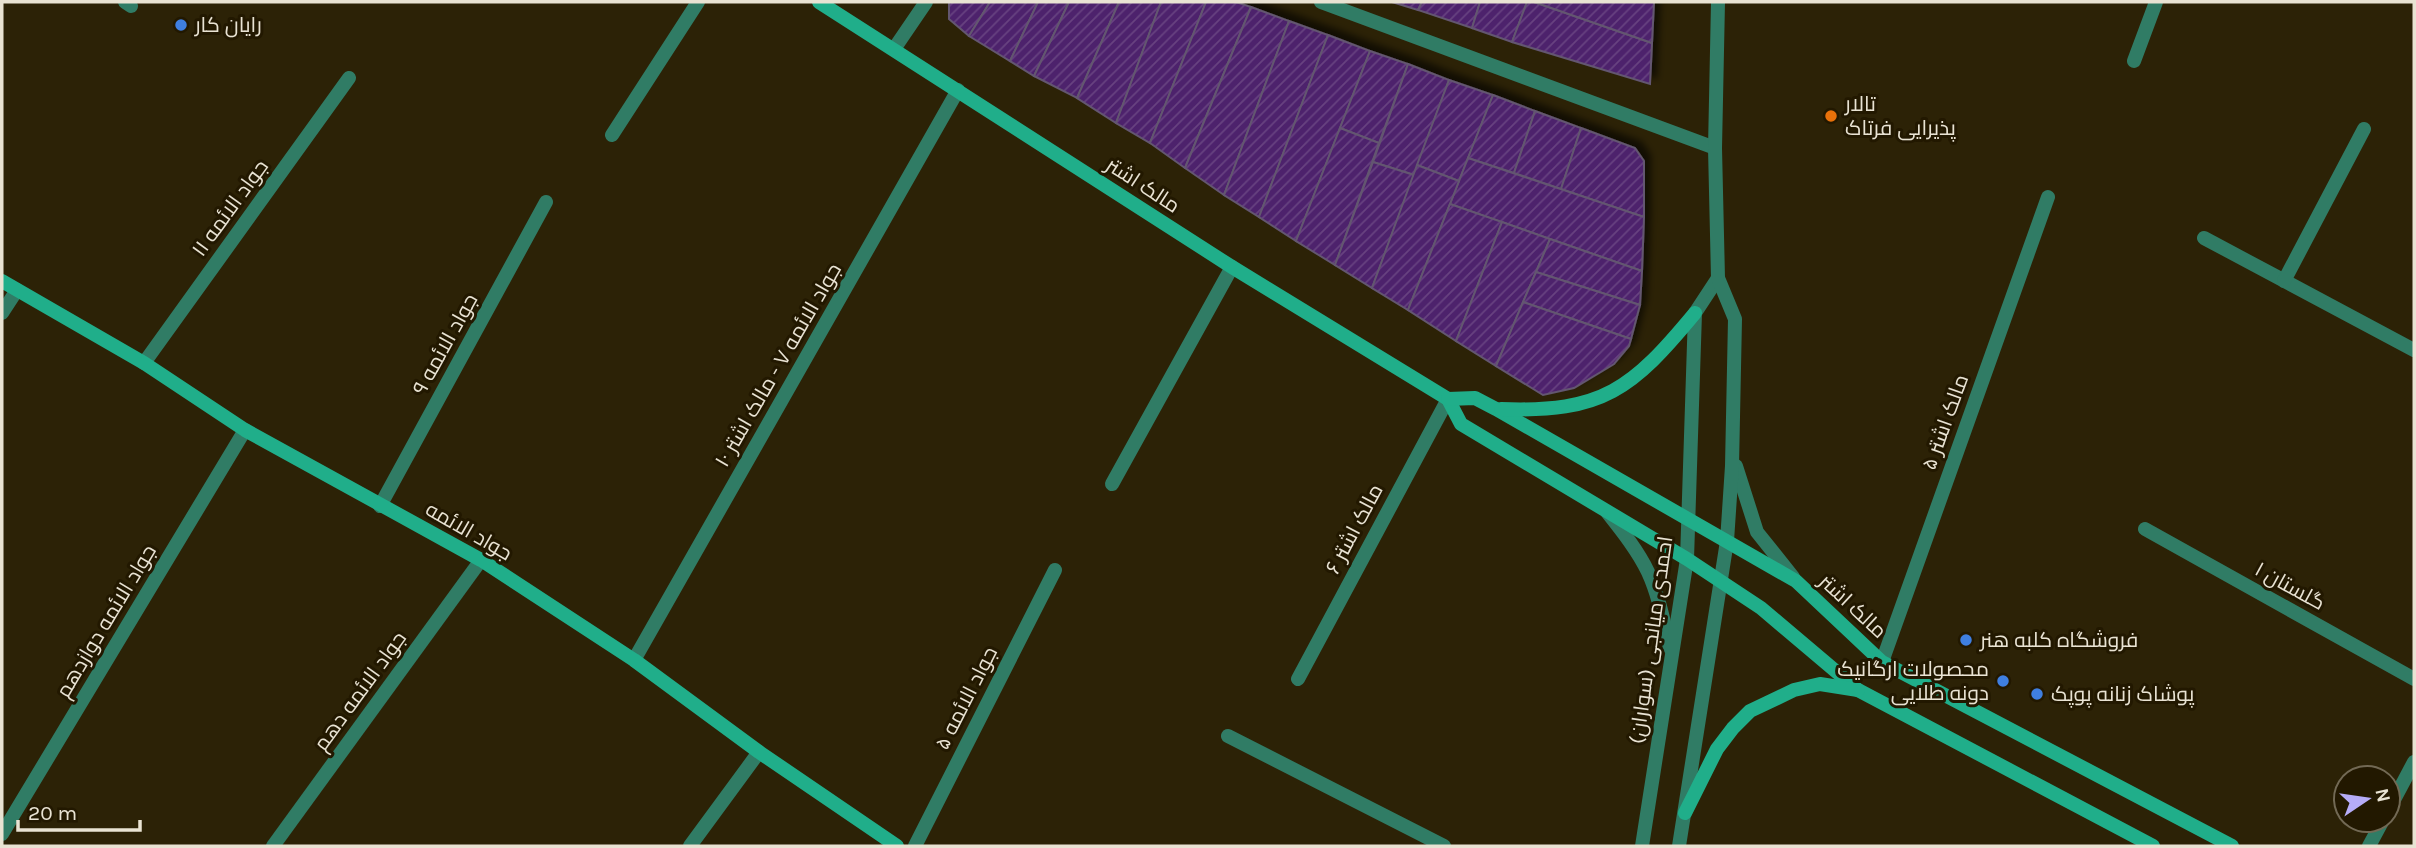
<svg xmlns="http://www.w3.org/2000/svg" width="2416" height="848" font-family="Karla,Cairo,sans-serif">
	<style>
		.building { fill: url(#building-hatch); stroke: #635670; stroke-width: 2; filter: url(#shadow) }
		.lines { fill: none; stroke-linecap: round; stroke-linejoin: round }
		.service { stroke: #307c65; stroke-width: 14 }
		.minor { stroke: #307c65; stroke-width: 14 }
		.tertiary { stroke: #307c65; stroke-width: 14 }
		.secondary { stroke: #20ae8a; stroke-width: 14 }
		.shop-dot { fill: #3f7fe0; stroke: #221800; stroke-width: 2.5 }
		.food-dot { fill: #e8710a; stroke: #221800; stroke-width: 2.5 }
		.labels { text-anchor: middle; stroke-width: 6; stroke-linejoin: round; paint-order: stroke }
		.poi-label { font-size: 21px; fill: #e9e3d3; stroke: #221800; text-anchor: start }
		.street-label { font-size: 21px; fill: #e9e3d3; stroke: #221800 }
	</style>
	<defs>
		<pattern id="building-hatch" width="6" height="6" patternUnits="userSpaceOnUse" patternTransform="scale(1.75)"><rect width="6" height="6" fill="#4d226c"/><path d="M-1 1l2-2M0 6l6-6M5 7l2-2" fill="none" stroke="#674280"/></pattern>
		<filter id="shadow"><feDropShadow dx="6" dy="-6" stdDeviation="3.5" flood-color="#0009"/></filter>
	</defs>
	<rect width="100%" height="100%" fill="#2c2206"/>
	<g class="building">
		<path d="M949,2H990L969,36L949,19Z"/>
		<path d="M990,2H1038L1010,61L969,36Z"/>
		<path d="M1038,2H1069L1034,76L1010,61Z"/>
		<path d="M1069,2H1119L1077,98L1034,76Z"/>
		<path d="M1119,2H1161L1116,123L1077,98Z"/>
		<path d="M1161,2H1206L1150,143L1116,123Z"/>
		<path d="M1206,2H1236L1251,7L1185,168L1150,143Z"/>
		<path d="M1392,2H1422L1418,10Z"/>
		<path d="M1422,2H1480L1472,28L1418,10Z"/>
		<path d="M1480,2H1527L1512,42L1472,28Z"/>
		<path d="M1527,2H1534L1652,43L1650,84L1512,42Z"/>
		<path d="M1534,2H1654L1652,43Z"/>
		<path d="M1251,7L1289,21L1224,195L1185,168Z"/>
		<path d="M1289,21L1328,35L1259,217L1224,195Z"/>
		<path d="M1328,35L1370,51L1296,241L1259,217Z"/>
		<path d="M1370,51L1408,64L1379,143L1340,128Z"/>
		<path d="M1408,64L1449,80L1414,175L1373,162Z"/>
		<path d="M1449,80L1493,95L1459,181L1417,165Z"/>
		<path d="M1493,95L1535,111L1514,173L1468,158Z"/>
		<path d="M1535,111L1581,128L1561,189L1514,173Z"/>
		<path d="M1340,128L1379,143L1335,265L1296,241Z"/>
		<path d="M1581,128L1635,148L1644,161V217L1561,189Z"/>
		<path d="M1468,158L1644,217L1642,271L1450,204Z"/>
		<path d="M1373,162L1414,175L1372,288L1335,265Z"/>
		<path d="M1417,165L1459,181L1408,310L1372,288Z"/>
		<path d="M1450,204L1502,222L1456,341L1408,310Z"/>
		<path d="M1502,222L1550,239L1496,366L1456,341Z"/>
		<path d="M1550,239L1642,271L1640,305L1536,272Z"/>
		<path d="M1536,272L1640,305L1631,339L1523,302Z"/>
		<path d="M1523,302L1631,339L1629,346L1614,364L1574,388L1543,395L1496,366Z"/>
	</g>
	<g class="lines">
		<g class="service">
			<path d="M1321,2L1715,148"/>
			<path d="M894,49L926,2"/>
		</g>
		<g class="minor">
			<path d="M125,2L131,6"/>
			<path d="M2134,61L2156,2"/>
			<path d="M612,135L698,2"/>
			<path d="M2204,238L2414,350"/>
			<path d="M2284,281L2364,129"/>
			<path d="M2,313L17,290"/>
			<path d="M144,363L349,78"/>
			<path d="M1112,484L1232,267"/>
			<path d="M380,506L546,202"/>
			<path d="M2145,529L2414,679"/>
			<path d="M634,660L958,90"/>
			<path d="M1882,662L2048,197"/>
			<path d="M1298,679L1448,399"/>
			<path d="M1228,736L1444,846"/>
			<path d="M2388,811L2414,762"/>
			<path d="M2,834L245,430"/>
			<path d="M273,846L481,560"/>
			<path d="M690,846L759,752"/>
			<path d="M915,846L1055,570"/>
			<path d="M2369,846L2383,820"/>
		</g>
		<g class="tertiary">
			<path d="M1736,466L1757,532L1793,577"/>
			<path d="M1607,512C1622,531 1638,551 1648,572C1659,596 1664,623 1670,648"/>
			<path d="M1642,846L1687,559L1695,313L1718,278"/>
			<path d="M1679,846L1727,541L1732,466L1735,319L1718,278L1715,148L1718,2"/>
		</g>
		<g class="secondary">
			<path d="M819,2L1232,267L1448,399L1461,424L1687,559L1761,608L1858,690L2153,846"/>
			<path d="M2,281L144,363L245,430L481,560L634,660L759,752L897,846"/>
			<path d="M1448,399L1475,398L1496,409L1796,581L1882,662L2232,846"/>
			<path d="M1501,409C1603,413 1632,389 1695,313"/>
			<path d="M1685,813L1717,749L1733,728L1750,711L1794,690L1820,684L1858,690"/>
		</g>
	</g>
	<g class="shop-dot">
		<circle cx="181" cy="25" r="7"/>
		<circle cx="1966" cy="640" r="7"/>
		<circle cx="2003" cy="681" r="7"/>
		<circle cx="2037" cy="694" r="7"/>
	</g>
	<circle class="food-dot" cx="1831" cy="116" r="7"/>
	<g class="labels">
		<g class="poi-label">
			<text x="195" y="32">رایان کار</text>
			<text x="1845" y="111">تالار<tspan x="1845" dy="24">پذیرایی فرتاک</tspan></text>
			<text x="1980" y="647">فروشگاه کلبه هنر</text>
			<text x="1989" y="676" text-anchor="end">محصولات ارگانیک<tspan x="1989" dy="24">دونه طلایی</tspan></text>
			<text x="2051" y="701">پوشاک زنانه پوپک</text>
		</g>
		<g class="street-label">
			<text transform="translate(1143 185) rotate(33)" y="7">مالک اشتر</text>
			<text transform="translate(230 208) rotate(-54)" y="7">جواد الائمه ۱۱</text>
			<text transform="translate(445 344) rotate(-61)" y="7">جواد الائمه ۹</text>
			<text transform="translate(778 365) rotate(-60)" y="7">جواد الائمه ۷ - مالک اشتر ۱۰</text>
			<text transform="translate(1945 422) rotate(-70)" y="7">مالک اشتر ۵</text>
			<text transform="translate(1354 529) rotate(-62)" y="7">مالک اشتر ۶</text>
			<text transform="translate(469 531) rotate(30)" y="7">جواد الائمه</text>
			<text transform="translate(2290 586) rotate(29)" y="7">گلستان ۱</text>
			<text transform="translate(1853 606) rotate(43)" y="7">مالک اشتر</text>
			<text transform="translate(106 621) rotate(-59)" y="7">جواد الائمه دوازدهم</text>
			<text transform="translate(1651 640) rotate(-82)" y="7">احمدی میانجی (سواران)</text>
			<text transform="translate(360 691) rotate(-54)" y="7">جواد الائمه دهم</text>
			<text transform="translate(966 698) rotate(-63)" y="7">جواد الائمه ۵</text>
		</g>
	</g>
	<rect width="2416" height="848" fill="none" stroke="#e9e3d3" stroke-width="7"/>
	<g transform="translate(2367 799) rotate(77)"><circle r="33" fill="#221800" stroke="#726954" stroke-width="2"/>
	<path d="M0-5L12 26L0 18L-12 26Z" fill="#b6acf8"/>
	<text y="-10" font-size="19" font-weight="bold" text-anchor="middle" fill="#e9e3d3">N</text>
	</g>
	<path d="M18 820v10h122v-10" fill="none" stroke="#e9e3d3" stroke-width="3.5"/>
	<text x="28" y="820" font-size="21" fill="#e9e3d3" stroke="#221800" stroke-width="5" paint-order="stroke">20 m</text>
</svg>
